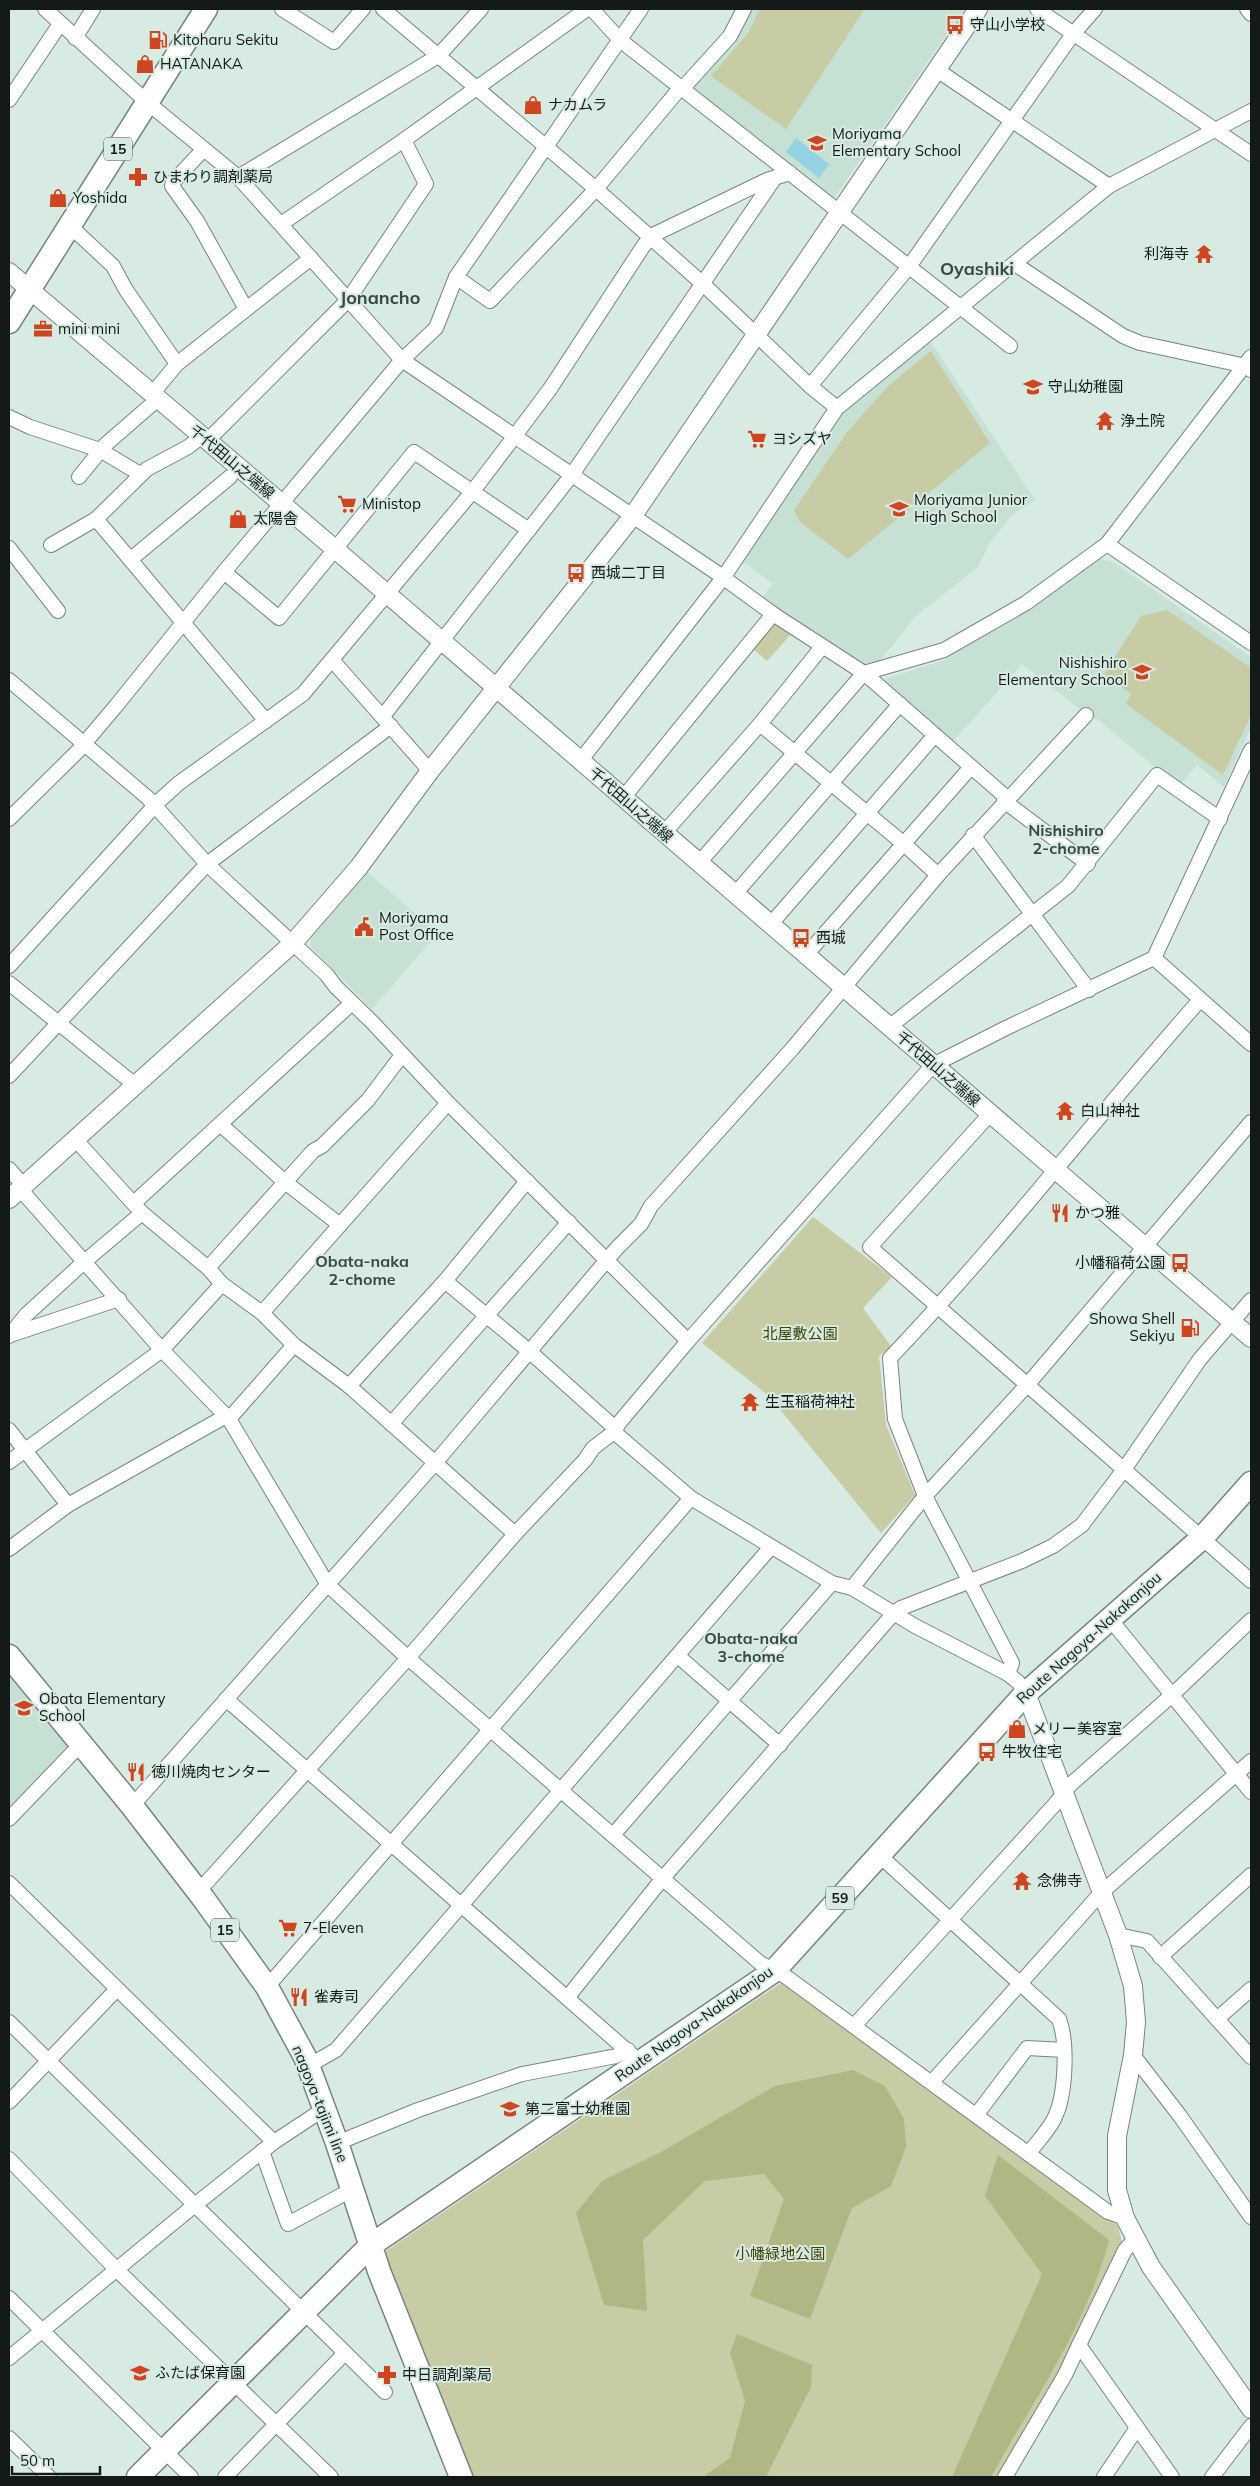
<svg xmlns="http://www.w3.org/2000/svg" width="1260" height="2486" font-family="Mulish,'Noto Sans JP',sans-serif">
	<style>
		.built { fill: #c6e1d4 }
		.green { fill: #c7cca4 }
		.forest { fill: #b1b685 }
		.water { fill: #95d2e3 }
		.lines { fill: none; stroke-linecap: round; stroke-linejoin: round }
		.minor-casing { stroke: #75867e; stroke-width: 16 }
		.tertiary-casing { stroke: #75867e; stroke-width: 20 }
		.primary-casing { stroke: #75867e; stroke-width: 25 }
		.minor { stroke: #fff; stroke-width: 14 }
		.tertiary { stroke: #fff; stroke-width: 18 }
		.primary { stroke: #fff; stroke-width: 22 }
		.labels { text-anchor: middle; stroke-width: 4; stroke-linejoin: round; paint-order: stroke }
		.shield { fill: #d8ebe2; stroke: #4e5954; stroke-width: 1 }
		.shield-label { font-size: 14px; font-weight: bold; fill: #131a17 }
		.poi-label { font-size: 15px; fill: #131a17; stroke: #d8ebe2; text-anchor: start }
		.street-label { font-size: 15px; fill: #131a17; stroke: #d8ebe2 }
		.park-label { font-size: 15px; fill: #404407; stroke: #d8ebe2 }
		.neighbourhood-label { font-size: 16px; font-weight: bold; fill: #3a4a43; stroke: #d8ebe2 }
		.quarter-label { font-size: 18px; font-weight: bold; fill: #3a4a43; stroke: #d8ebe2 }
	</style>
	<rect width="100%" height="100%" fill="#d8ebe2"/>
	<g class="built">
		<path d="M748,9H964L833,200L691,86Z"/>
		<path d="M929,339L1035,500L1010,517L989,544L978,567L915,617L875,667L861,669L760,600L773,584L741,560L839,417Z"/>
		<path d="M1101,559L1113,562L1251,657V727L1224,787L1197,765L1178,787L1101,722L1078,708L1022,664L951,744L879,681L947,659Z"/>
		<path d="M365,870L438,933L372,1009L310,946L311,934Z"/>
		<path d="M9,1673L68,1744L65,1754L9,1811Z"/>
	</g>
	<g class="green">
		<path d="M760,9L864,10L786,129L711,76L748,33Z"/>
		<path d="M931,351L990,443L848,559L800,522L794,510L848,431L888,386Z"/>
		<path d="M1167,610L1251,668V715L1223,775L1126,704L1131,694L1104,674L1141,616Z"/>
		<path d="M774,622L791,634L767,661L753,649Z"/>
		<path d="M813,1217L892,1277L863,1308L891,1346L879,1356L886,1425L915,1495L881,1533L769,1396L702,1343Z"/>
		<path d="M784,1981L1118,2226L1122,2243L1061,2369L998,2477H468L383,2253Z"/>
	</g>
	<g class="forest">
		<path d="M853,2070L885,2086L904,2119L906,2147L891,2186L852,2208L810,2319L750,2296L784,2199L764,2174L705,2181L643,2240L647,2311L604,2305L576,2213L602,2181L661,2152L775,2086Z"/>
		<path d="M998,2155L1109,2240C1087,2325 1033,2401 991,2477H952L1042,2274L985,2196Z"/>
		<path d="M737,2334L812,2365L811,2387L766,2477H703L730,2458L745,2401L730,2353Z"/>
	</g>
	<path class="water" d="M796,138L829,164L819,178L786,152Z"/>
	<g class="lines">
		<g class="minor-casing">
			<g id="minor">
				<path d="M45,9L148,103L238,177L402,360L717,573L773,614L864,673L1007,798"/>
				<path d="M282,9L334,42L363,9"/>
				<path d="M383,9L596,189L703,284L810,386L837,408"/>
				<path d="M592,9L620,40L1010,346"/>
				<path d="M1037,9L1251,154"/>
				<path d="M1247,9L1251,14"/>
				<path d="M75,38L93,9"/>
				<path d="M937,70L1109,186"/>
				<path d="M683,88L730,36L744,9"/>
				<path d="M9,100L60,24"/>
				<path d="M203,150L173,182L172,186L197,221L246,309"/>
				<path d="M238,177L438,56L481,9"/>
				<path d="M281,224L404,140L587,9"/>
				<path d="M69,225L113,266L126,290L177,364"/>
				<path d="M1015,264L1123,336L1140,343L1246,366L1251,370"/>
				<path d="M456,277L490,301L596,189L681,87"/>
				<path d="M810,386L908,268L1073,34L1095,9"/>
				<path d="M152,394L177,364L311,258"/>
				<path d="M9,417L30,427L100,450L140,474"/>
				<path d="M207,441L348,300L426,184L404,140"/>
				<path d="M79,477L105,445L158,399"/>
				<path d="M96,519L266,721"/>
				<path d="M1107,544L1251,643"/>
				<path d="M51,545L96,519L147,469L188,447L201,437"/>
				<path d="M9,548L58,611"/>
				<path d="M131,559L230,477"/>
				<path d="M224,572L279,618L414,452L529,530"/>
				<path d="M332,660L430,771"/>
				<path d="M9,680L148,798L207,864L326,974L336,987L372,1022L448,1103L688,1341"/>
				<path d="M383,716L571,476L774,179"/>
				<path d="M760,724L904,844L938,875"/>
				<path d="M580,761L723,578L837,408L1109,186L1251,111"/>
				<path d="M623,798L773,614"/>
				<path d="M1004,801L1088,864"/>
				<path d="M9,819L77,752L116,706L224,572L402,360L436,328L456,277L641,9"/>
				<path d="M664,833L760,724L822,647"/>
				<path d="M973,835L1089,990"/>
				<path d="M699,863L864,673L944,650L1026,603L1107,544L1251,357"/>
				<path d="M735,894L900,704"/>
				<path d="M770,925L935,735"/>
				<path d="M806,955L971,767"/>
				<path d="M1154,958L1251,1044"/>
				<path d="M9,966L159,801L179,783L303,694L473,491L514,437L550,389L644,245L655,234L767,180L790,173"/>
				<path d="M9,983L135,1085"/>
				<path d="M889,1027L1068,886L1157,775L1220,819"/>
				<path d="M9,1076L207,864L391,726"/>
				<path d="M990,1114L870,1247L1251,1581"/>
				<path d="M220,1124L285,1182L340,1225"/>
				<path d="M75,1139L142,1213L208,1268L222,1284L262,1313L294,1345L349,1386L515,1534"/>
				<path d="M9,1169L23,1185"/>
				<path d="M20,1189L162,1350L229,1419L328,1585L408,1658L760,1963L785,1976L1108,2212L1125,2218"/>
				<path d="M135,1202L352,1003"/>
				<path d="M208,1268L313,1151L322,1146L368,1100L402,1055"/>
				<path d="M445,1281L529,1351L616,1429"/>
				<path d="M262,1313L448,1103"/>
				<path d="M10,1335L119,1299"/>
				<path d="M9,1336L26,1315L84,1262L142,1213"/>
				<path d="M349,1386L445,1281L527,1181"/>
				<path d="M229,1419L294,1345"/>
				<path d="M391,1424L569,1222"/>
				<path d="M9,1430L68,1505"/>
				<path d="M614,1432L691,1498L832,1583L852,1588L915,1626L1008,1674L1018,1682L1026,1693"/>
				<path d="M9,1462L162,1350L222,1284"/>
				<path d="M9,1549L68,1505L226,1416"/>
				<path d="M852,1588L925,1496L1028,1384L1251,1122"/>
				<path d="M1110,1619L1251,1792"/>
				<path d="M678,1656L780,1745"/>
				<path d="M1008,1674L1012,1663L925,1496L895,1419L890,1358C999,1244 1095,1118 1200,1000"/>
				<path d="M226,1699L640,2062"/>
				<path d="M132,1806L435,1463L617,1248L641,1224L651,1206L792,1049L938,875L1086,715"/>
				<path d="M9,1819L81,1744"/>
				<path d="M613,1835L832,1583"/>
				<path d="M879,1855L1059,2019C1068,2043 1066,2096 1054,2119C1048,2131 1037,2142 1029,2153"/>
				<path d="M9,1883L274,2142"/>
				<path d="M198,1892L408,1658L515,1534L585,1460L593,1448L614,1432L619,1423L688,1341L933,1065L1006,1028L1154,958L1251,750"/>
				<path d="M1118,1935L1147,1941L1251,2057"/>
				<path d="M1160,1957L1251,1875"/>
				<path d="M267,1987L691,1498"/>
				<path d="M567,1998L663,1878L894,1613L901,1608L1022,1561L1053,1546L1082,1525L1125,1468L1200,1359L1251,1300"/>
				<path d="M1217,2019L1251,1989"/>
				<path d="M9,2022L385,2392"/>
				<path d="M854,2026L1056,1803L1070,1785L1172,1695L1251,1620"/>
				<path d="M1133,2055L1180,2116L1251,2217"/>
				<path d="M308,2066L336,2050L771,1547"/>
				<path d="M932,2082L1101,1893L1251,1761"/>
				<path d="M9,2102L117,1989"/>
				<path d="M977,2114L1027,2048L1064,2050"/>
				<path d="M337,2143L418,2110L522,2074L616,2056L628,2050"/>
				<path d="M262,2151L288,2224L353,2189"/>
				<path d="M9,2159L117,2270L331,2477"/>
				<path d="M1135,2239L1125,2250L1079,2345L1172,2477"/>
				<path d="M9,2298L191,2477"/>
				<path d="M9,2358L196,2204L274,2142L324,2109"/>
				<path d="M9,2438L49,2477"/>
				<path d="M225,2477L345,2353"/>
				<path d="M1005,2477L1065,2375L1079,2345"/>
				<path d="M1104,2477L1137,2428"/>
				<path d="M1212,2477L1251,2426"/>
			</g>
		</g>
		<g class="tertiary-casing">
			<g id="tertiary">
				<path d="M9,272L335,549L1251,1338"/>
				<path d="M9,1199L293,943L359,867L430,771L632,517L978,9"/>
				<path d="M1026,1693L1118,1935L1133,1986L1136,2022L1133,2055L1117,2136V2190L1125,2218L1151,2267L1251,2409"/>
			</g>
		</g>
		<g class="primary-casing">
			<g id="primary">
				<path d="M9,322L206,9"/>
				<path d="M9,1656L132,1806L203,1898L267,1987L305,2057L337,2143L379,2271L461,2477"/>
				<path d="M138,2477L371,2245L774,1971L1026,1693L1203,1537L1251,1483"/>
			</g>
		</g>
		<use href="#minor" class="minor"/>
		<use href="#tertiary" class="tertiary"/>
		<use href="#primary" class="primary"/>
	</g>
	<defs>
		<g id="bus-bare" transform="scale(1.5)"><path d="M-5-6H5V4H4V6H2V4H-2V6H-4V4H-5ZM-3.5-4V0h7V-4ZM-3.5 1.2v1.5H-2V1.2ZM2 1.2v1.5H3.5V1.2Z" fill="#ce4520" stroke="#d8ebe2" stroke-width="2.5" paint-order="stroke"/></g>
		<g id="fuel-bare" transform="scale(1.5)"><path d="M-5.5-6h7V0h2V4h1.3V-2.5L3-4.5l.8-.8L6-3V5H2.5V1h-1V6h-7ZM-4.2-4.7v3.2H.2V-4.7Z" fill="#ce4520" stroke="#d8ebe2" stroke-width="2.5" paint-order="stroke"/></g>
		<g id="shop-bare" transform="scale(1.5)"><path d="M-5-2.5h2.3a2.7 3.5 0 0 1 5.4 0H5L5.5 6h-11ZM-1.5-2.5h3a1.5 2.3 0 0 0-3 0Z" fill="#ce4520" stroke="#d8ebe2" stroke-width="2.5" paint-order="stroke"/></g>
		<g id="school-bare" transform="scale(1.5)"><path d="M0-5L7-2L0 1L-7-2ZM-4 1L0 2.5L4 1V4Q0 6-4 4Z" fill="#ce4520" stroke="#d8ebe2" stroke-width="2.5" paint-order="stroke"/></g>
		<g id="pharmacy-bare" transform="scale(1.5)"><path d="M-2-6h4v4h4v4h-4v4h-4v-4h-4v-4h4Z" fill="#ce4520" stroke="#d8ebe2" stroke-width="2.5" paint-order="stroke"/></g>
		<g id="temple-bare" transform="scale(1.5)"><path d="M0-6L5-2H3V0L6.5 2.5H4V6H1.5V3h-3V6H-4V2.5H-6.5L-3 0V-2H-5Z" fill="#ce4520" stroke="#d8ebe2" stroke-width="2.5" paint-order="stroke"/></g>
		<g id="office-bare" transform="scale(1.5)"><path d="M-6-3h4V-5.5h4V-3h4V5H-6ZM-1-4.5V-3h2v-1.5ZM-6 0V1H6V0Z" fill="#ce4520" stroke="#d8ebe2" stroke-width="2.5" paint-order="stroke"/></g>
		<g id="supermarket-bare" transform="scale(1.5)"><path d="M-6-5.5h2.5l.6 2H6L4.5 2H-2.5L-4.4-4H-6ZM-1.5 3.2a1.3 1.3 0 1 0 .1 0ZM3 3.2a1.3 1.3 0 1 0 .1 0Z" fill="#ce4520" stroke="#d8ebe2" stroke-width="2.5" paint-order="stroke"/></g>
		<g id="civic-bare" transform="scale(1.5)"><path d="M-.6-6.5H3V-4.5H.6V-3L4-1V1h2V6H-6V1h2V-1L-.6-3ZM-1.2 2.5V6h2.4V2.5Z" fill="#ce4520" stroke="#d8ebe2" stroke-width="2.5" paint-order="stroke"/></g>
		<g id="restaurant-bare" transform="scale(1.5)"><path d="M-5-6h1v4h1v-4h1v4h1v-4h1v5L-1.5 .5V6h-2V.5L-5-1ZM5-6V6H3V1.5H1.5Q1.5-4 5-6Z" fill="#ce4520" stroke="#d8ebe2" stroke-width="2.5" paint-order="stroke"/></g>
	</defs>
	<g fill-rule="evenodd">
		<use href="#bus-bare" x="955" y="25"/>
		<use href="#fuel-bare" x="158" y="40"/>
		<use href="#shop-bare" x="145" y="64"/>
		<use href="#shop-bare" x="533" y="105"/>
		<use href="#school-bare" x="817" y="143"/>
		<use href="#pharmacy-bare" x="138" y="177"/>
		<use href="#shop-bare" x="58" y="198"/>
		<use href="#temple-bare" x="1204" y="254"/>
		<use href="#office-bare" x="43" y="329"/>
		<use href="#school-bare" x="1033" y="387"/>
		<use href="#temple-bare" x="1105" y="421"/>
		<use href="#supermarket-bare" x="757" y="439"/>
		<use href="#supermarket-bare" x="347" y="504"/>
		<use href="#school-bare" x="899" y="509"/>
		<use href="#shop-bare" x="238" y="519"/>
		<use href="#bus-bare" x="576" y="573"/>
		<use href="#school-bare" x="1142" y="672"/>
		<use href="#civic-bare" x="364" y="927"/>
		<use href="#bus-bare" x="801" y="938"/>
		<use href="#temple-bare" x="1065" y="1111"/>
		<use href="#restaurant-bare" x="1060" y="1213"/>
		<use href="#bus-bare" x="1180" y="1263"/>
		<use href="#fuel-bare" x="1190" y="1328"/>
		<use href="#temple-bare" x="750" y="1402"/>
		<use href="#school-bare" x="24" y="1708"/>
		<use href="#shop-bare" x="1017" y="1729"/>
		<use href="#bus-bare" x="987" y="1752"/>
		<use href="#restaurant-bare" x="136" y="1772"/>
		<use href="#temple-bare" x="1022" y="1881"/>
		<use href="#supermarket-bare" x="288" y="1928"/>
		<use href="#restaurant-bare" x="299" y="1997"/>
		<use href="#school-bare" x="510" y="2109"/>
		<use href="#school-bare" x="140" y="2373"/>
		<use href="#pharmacy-bare" x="387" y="2375"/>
	</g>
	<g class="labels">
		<g class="shield">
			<rect x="104" y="137.5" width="28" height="23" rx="4"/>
			<rect x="826" y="1886.5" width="28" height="23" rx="4"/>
			<rect x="211" y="1918.5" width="28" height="23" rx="4"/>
		</g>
		<g class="shield-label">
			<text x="118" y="154">15</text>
			<text x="840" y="1903">59</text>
			<text x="225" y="1935">15</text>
		</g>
		<g class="poi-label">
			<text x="970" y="30">守山小学校</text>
			<text x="173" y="45">Kitoharu Sekitu</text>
			<text x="160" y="69">HATANAKA</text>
			<text x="548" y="110">ナカムラ</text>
			<text x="832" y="139">Moriyama<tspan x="832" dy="17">Elementary School</tspan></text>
			<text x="153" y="182">ひまわり調剤薬局</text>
			<text x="73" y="203">Yoshida</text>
			<text x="1189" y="259" text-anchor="end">利海寺</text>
			<text x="58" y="334">mini mini</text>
			<text x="1048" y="392">守山幼稚園</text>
			<text x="1120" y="426">浄土院</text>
			<text x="772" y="444">ヨシズヤ</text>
			<text x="914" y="505">Moriyama Junior<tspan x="914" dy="17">High School</tspan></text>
			<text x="362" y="509">Ministop</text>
			<text x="253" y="524">太陽舎</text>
			<text x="591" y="578">西城二丁目</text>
			<text x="1127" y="668" text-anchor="end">Nishishiro<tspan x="1127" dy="17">Elementary School</tspan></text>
			<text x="379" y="923">Moriyama<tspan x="379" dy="17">Post Office</tspan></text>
			<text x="816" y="943">西城</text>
			<text x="1080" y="1116">白山神社</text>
			<text x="1075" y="1218">かつ雅</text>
			<text x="1165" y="1268" text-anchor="end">小幡稲荷公園</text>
			<text x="1175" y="1324" text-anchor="end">Showa Shell<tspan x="1175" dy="17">Sekiyu</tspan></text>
			<text x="765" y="1407">生玉稲荷神社</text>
			<text x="39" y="1704">Obata Elementary<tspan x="39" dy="17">School</tspan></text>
			<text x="1032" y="1734">メリー美容室</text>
			<text x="1002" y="1757">牛牧住宅</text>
			<text x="151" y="1777">徳川焼肉センター</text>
			<text x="1037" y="1886">念佛寺</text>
			<text x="303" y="1933">7-Eleven</text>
			<text x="314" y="2002">雀寿司</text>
			<text x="525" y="2114">第二富士幼稚園</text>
			<text x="155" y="2378">ふたば保育園</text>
			<text x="402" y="2380">中日調剤薬局</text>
		</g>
		<g class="street-label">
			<text transform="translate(232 462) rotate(40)" y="5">千代田山之端線</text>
			<text transform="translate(631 805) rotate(41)" y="5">千代田山之端線</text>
			<text transform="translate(938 1069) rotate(41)" y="5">千代田山之端線</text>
			<text transform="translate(1089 1638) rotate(-42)" y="5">Route Nagoya-Nakakanjou</text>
			<text transform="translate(694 2024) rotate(-35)" y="5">Route Nagoya-Nakakanjou</text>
			<text transform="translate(320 2104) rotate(68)" y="5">nagoya-tajimi line</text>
		</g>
		<g class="park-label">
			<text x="800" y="1339">北屋敷公園</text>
			<text x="780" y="2259">小幡緑地公園</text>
		</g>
		<g class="neighbourhood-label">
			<text x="1066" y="836">Nishishiro<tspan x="1066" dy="18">2-chome</tspan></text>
			<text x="362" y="1267">Obata-naka<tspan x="362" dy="18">2-chome</tspan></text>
			<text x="751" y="1644">Obata-naka<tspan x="751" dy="18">3-chome</tspan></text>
		</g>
		<g class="quarter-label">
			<text x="977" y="275">Oyashiki</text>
			<text x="380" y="304">Jonancho</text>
		</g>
	</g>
	<rect width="1260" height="2486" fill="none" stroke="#131a17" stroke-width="20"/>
	<path d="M12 2466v8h88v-8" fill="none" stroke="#131a17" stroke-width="2.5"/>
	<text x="20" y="2466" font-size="15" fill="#131a17" stroke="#d8ebe2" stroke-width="4" paint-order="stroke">50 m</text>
</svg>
